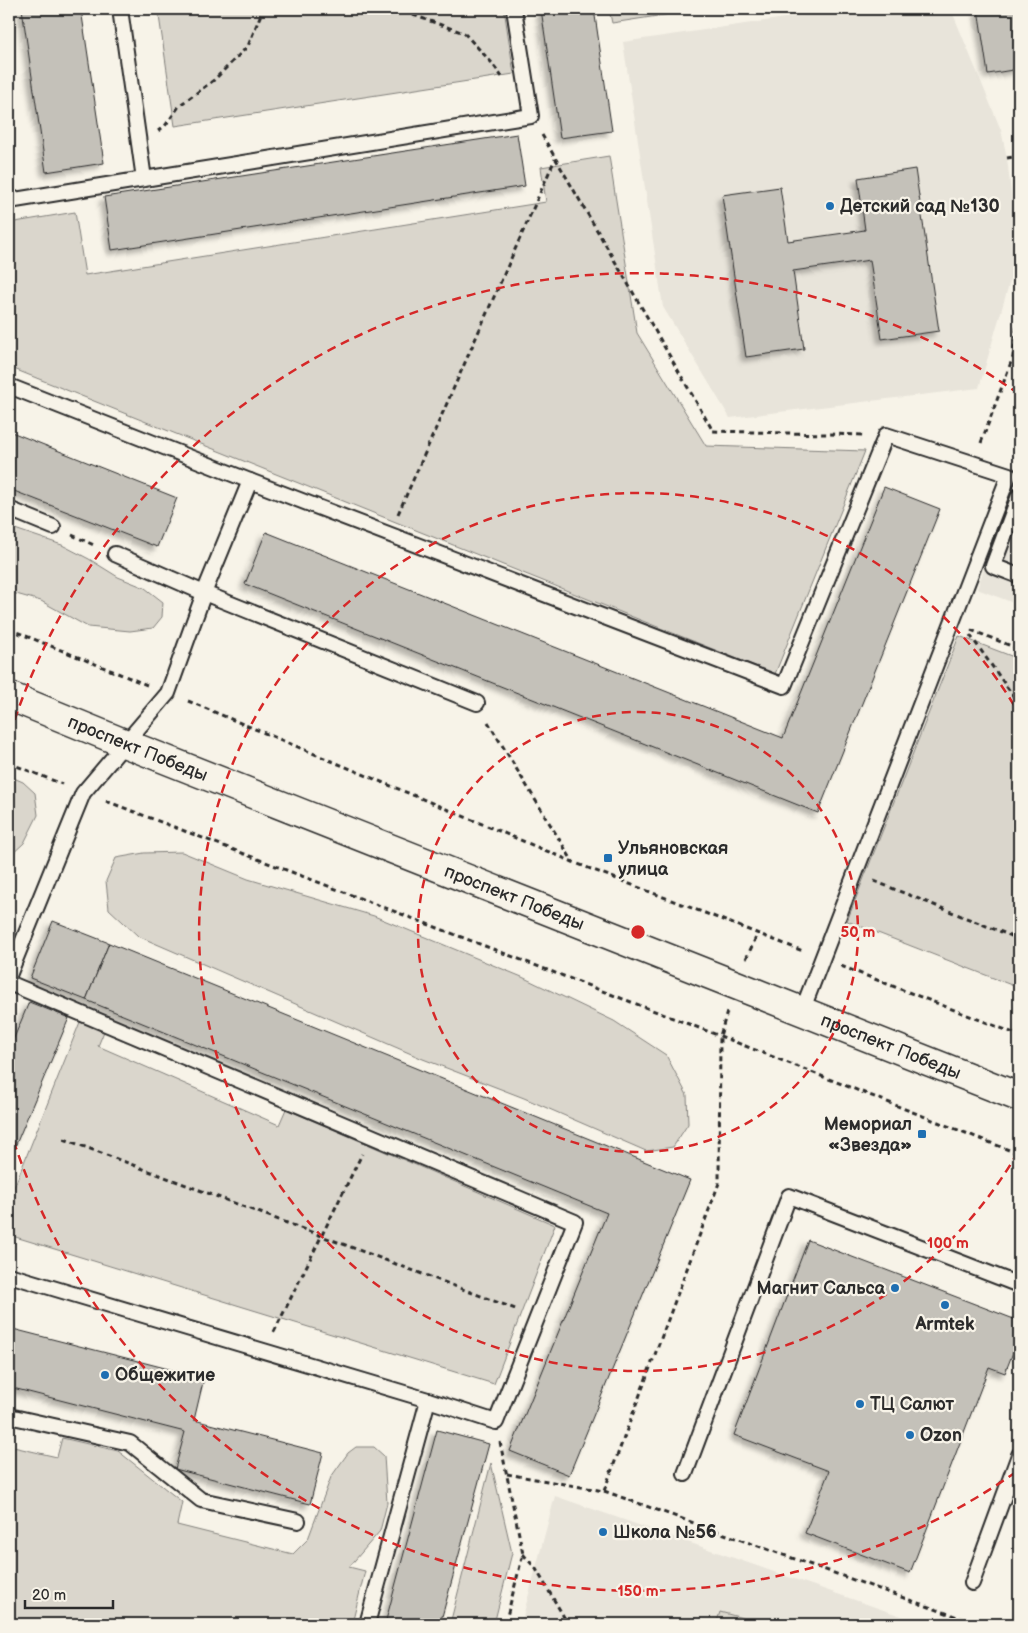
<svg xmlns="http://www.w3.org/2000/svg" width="1028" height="1633" font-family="'Balsamiq Sans',sans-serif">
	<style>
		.built { fill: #e8e4da }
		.green { fill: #dad6cc; stroke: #82807c }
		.building { fill: #c4c1b9; stroke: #2b2b2b; filter: url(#shadow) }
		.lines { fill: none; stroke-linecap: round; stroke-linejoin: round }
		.lane-casing { stroke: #2b2b2b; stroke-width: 18 }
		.primary-casing { stroke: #2b2b2b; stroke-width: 31 }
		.path { stroke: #2b2b2b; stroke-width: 3; stroke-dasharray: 5 4; stroke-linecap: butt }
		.lane { stroke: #f7f3e8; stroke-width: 14 }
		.primary { stroke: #f7f3e8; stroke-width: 28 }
		.ring { fill: none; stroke: #d62828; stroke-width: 2.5; stroke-dasharray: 9 6 }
		.poi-dot { fill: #1f6fb2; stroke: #f7f3e8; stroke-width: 2 }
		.labels { text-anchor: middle; stroke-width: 4.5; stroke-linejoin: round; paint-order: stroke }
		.poi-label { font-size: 18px; font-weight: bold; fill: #2b2b2b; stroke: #f7f3e8; text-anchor: start }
		.street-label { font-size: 18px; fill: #2b2b2b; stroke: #f7f3e8 }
		.centre { fill: #d62828; stroke: #f7f3e8; stroke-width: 2.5 }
		.ring-label { font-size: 15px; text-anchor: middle; font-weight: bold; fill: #d62828; stroke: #f7f3e8; stroke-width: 4.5; stroke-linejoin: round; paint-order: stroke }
	</style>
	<defs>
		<filter id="shadow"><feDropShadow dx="-4.5" dy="4.5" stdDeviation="2.5" flood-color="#0004"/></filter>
	</defs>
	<rect width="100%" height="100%" fill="#f7f3e8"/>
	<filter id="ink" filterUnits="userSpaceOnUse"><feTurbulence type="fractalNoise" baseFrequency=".02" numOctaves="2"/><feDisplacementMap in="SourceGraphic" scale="10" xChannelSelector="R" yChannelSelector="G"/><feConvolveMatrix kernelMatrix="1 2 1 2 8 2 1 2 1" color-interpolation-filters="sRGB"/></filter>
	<g filter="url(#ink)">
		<g class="built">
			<path d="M846,9H951L1001,130L1007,158L1018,253L979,388L730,418L663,307L623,42Z"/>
			<path d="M1019,468V605L977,589Z"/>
			<path d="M555,1496L924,1624H521Z"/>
		</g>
		<g class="green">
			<path d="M158,9H504L514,74L175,126Z"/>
			<path d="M609,9H703L612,23Z"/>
			<path d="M609,156L637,333L706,446L865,451L775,674L9,367V223L75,212L85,275L546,202L541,167Z"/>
			<path d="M9,527L62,545L89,559L118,577L145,588L163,602L162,617L153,628L130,631L88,627L41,601L9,592Z"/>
			<path d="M959,636L1019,659V988L847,921Z"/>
			<path d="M9,776L23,782L35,793L38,815L24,843L9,857Z"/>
			<path d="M182,852L248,879L374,916L522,977L614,1021L666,1055L687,1095L688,1124L673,1147L646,1151L524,1098L423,1059L138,936L109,909L106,881L116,858L144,853Z"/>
			<path d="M80,1022L105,1029L98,1046L279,1125L286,1109L555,1225L494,1384L9,1235V1200Z"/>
			<path d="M62,1438L118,1451L182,1502L177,1525L293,1554L308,1539L331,1477L348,1453L356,1447H374L384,1456L387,1503L380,1531L349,1567L365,1571L352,1624H9V1446L57,1457Z"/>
			<path d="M491,1463L512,1553L494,1624H450Z"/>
			<path d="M720,1612L765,1624H716Z"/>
		</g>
		<g class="building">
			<path d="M22,9H81L104,163L46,172Z"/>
			<path d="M541,9H594L612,131L560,138Z"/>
			<path d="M978,9H1019V69L988,74Z"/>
			<path d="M517,134L525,186L112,250L104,197Z"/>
			<path d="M915,169L939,331L882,339L870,260L793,271L804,349L746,357L722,195L780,187L788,241L865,230L858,178Z"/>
			<path d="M9,431L177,498L157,547L9,489Z"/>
			<path d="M884,487L940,509L818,813L245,584L266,532L783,738Z"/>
			<path d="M53,921L109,943L86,1000L30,978Z"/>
			<path d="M109,943L690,1180L569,1475L510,1451L607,1213L86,1000Z"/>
			<path d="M29,1002L69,1018L9,1161V1050Z"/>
			<path d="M808,1240L1019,1321V1337L1005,1373L989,1367L910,1573L805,1533L829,1471L734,1435Z"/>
			<path d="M9,1328L204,1378L194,1420L323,1453L310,1504L175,1469L185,1432L9,1387Z"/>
			<path d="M437,1430L489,1444L440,1624H385Z"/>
		</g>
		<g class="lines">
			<g class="lane-casing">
				<g id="lane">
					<path d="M120,9L144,179L531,116L514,9"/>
					<path d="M9,201L144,179"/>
					<path d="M9,386L250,481L784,686L886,435L1009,475L802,1011"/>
					<path d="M1019,496L993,566L1019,576"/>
					<path d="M9,509L53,527"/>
					<path d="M115,554L204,593L477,703"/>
					<path d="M9,975L83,793L168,693L204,593L250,481"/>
					<path d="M9,983L575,1222L496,1422L428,1400L9,1275"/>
					<path d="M9,1416L130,1443L201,1500L298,1521"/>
					<path d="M685,1474L789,1196L1019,1285"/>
					<path d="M972,1583L1019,1455"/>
					<path d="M367,1624L428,1400"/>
				</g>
			</g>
			<g class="primary-casing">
				<g id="primary">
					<path id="s1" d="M9,696L124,743L1019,1097"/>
				</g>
			</g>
			<g class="path">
				<path d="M396,9L464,33L492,63L502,77"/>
				<path d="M787,9L788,17"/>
				<path d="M158,131L165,126L180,105L214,80L248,46L263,9"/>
				<path d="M542,135L713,431L863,435"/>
				<path d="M1007,158L1019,156"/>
				<path d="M981,443L1013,357L1019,310"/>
				<path d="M398,514L555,159"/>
				<path d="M72,535L96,546"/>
				<path d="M9,629L147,685"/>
				<path d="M971,630L1019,649"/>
				<path d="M970,635L1019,704"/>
				<path d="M188,701L573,862L803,951"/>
				<path d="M488,722L573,862"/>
				<path d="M9,763L62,784"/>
				<path d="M106,801L720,1036L1019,1154"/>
				<path d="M874,881L1019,939"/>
				<path d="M746,959L758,933"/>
				<path d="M841,966L1019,1035"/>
				<path d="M64,1139L518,1310"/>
				<path d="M274,1332L362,1154"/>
				<path d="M500,1442L523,1554L505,1624"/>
				<path d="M507,1474L604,1491L719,1183L720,1036L727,1012"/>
				<path d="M604,1491L977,1624"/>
				<path d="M523,1554L536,1569L568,1624"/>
			</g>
			<use href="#lane" class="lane"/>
			<use href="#primary" class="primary"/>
		</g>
	</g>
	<g class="ring">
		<circle cx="638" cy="932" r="220"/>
		<path d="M1018 1152A439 439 0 1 1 1018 712"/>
		<path d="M1016 1472A659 659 0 0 1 10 1130M10 734A659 659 0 0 1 1016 392"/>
	</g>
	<g class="poi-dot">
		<circle cx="830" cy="206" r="5"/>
		<rect x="603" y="853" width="10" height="10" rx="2.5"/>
		<rect x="917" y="1129" width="10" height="10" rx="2.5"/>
		<circle cx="895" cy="1288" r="5"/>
		<circle cx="945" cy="1305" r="5"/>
		<circle cx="105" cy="1375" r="5"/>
		<circle cx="860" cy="1404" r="5"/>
		<circle cx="910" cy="1435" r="5"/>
		<circle cx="603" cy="1532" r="5"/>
	</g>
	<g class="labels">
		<g class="poi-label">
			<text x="840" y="212">Детский сад №130</text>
			<text x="618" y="854">Ульяновская<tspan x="618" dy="21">улица</tspan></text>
			<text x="912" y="1130" text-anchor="end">Мемориал<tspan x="912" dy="21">«Звезда»</tspan></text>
			<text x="885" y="1294" text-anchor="end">Магнит Сальса</text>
			<text x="945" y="1330" text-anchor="middle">Armtek</text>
			<text x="115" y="1381">Общежитие</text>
			<text x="870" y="1410">ТЦ Салют</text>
			<text x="920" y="1441">Ozon</text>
			<text x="613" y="1538">Школа №56</text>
		</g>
		<g class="street-label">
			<text dy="6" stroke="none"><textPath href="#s1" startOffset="139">проспект Победы</textPath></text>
			<text dy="6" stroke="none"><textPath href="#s1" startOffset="544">проспект Победы</textPath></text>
			<text dy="6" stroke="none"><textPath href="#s1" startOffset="949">проспект Победы</textPath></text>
		</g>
	</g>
	<circle cx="638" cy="932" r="8" class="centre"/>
	<g class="ring-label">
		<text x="858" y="937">50 m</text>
		<text x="948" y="1248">100 m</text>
		<text x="638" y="1596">150 m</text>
	</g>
	<rect width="1028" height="1633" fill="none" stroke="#f7f3e8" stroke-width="30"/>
	<rect x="15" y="15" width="998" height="1603" fill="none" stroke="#2b2b2b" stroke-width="2" filter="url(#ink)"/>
	<path d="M25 1600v8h88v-8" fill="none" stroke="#2b2b2b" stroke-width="2.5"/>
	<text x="32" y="1600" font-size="15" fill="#2b2b2b" stroke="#f7f3e8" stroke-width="4" paint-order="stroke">20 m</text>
</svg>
